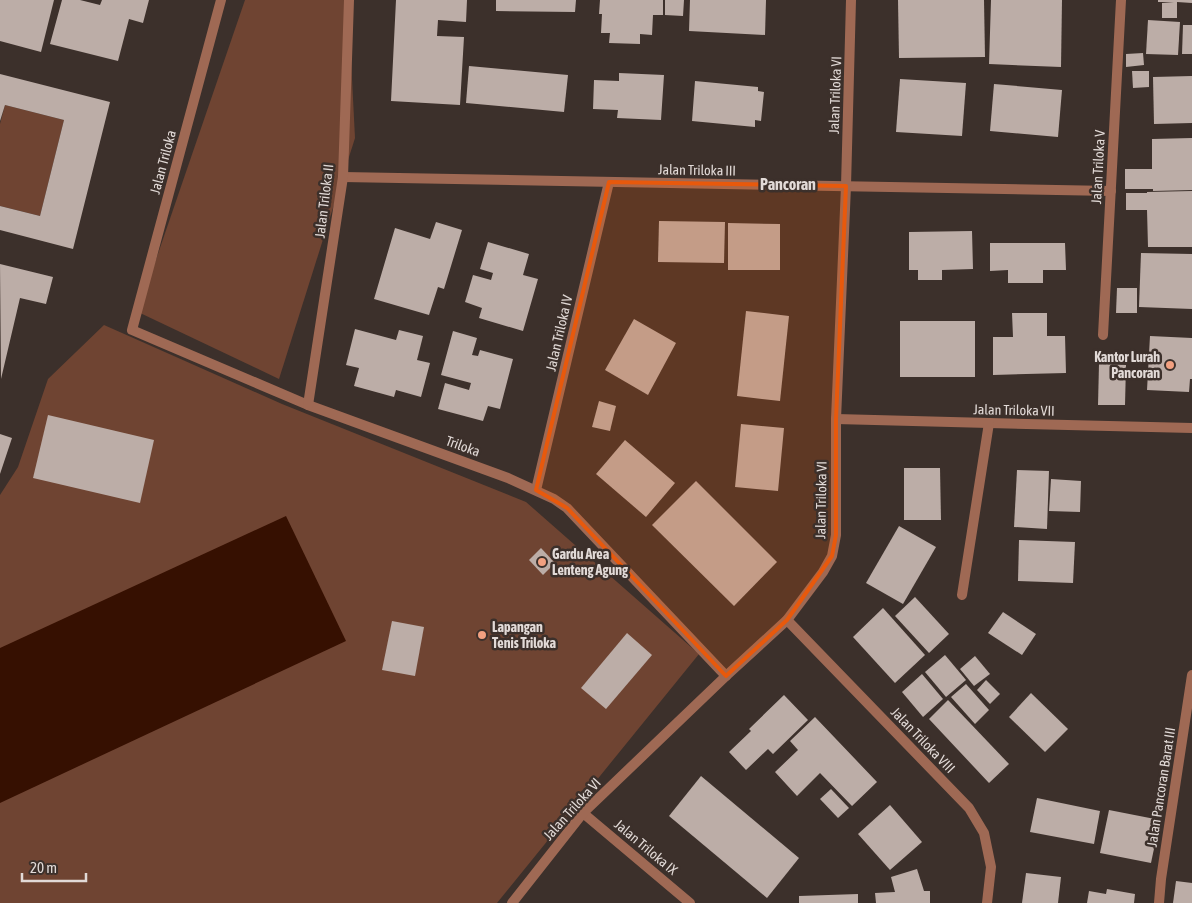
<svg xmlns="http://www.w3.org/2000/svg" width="1192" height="903" font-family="'Asap Condensed',sans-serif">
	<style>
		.green { fill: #6f4432 }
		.water { fill: #361001 }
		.building { fill: #bcada7 }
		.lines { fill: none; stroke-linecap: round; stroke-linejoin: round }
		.street { stroke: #9f6954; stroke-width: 10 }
		.marked { fill: #e8590c; fill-opacity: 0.2; stroke: #e8590c; stroke-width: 4; stroke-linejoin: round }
		.poi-dot { fill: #f2a080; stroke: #3c302b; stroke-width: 2 }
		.labels { text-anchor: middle; stroke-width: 5; stroke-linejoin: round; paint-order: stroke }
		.street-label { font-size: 14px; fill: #e2dad7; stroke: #3c302b }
		.poi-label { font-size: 14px; font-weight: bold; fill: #e2dad7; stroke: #3c302b; text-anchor: start }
		.quarter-label { font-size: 16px; font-weight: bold; fill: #e2dad7; stroke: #3c302b }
	</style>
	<rect width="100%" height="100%" fill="#3c302b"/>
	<g class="green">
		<path d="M245,0H348L355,138L279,379L138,312Z"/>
		<path d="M5,105L64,120L40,216L0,206V124Z"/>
		<path d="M104,325L282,404L526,502L699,654L497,903H0V495L18,467L48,379Z"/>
	</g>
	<path class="water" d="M286,516L346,641L0,803V648Z"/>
	<g class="building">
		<path d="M0,0H54L41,52L0,41Z"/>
		<path d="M62,0H80L100,5L102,0H149L143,23L129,19L118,61L50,44Z"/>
		<path d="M396,0H467L466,22L438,20L437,36L464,37L460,105L391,101Z"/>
		<path d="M496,0H576L575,12L496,11Z"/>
		<path d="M600,0H663V15H653L652,35L640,34V44L609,43L610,33H601L602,14H599Z"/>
		<path d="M665,0H684L683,16L665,15Z"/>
		<path d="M690,0H766L765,35L689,31Z"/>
		<path d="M898,0H984L985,57L899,58Z"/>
		<path d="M991,0H1062L1061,67L989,64Z"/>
		<path d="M1158,0H1192V3L1177,2V18H1162V3L1174,2H1158Z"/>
		<path d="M1148,20L1180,22L1178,55L1146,54Z"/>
		<path d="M1183,25H1192V54H1182Z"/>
		<path d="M1143,53L1144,65L1126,67V54Z"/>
		<path d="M469,66L568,75L564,112L466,103Z"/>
		<path d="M1132,71H1149V87L1133,88Z"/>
		<path d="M619,73L664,75L661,120L617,118L618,110L593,109L594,80L619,81Z"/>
		<path d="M0,74L110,102L73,249L0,230V206L40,216L64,120L5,105L0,121Z"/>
		<path d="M1192,76V123L1154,124L1153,77Z"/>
		<path d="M900,79L966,83L962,136L896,132Z"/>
		<path d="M695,81L758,87V91L764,92L761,121L755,120V127L692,121Z"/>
		<path d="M994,84L1062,90L1058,137L990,131Z"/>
		<path d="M1192,138V190L1153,191V189H1125V169H1152V139Z"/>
		<path d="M1192,191V247H1148L1147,210H1126V193H1147V192Z"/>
		<path d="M659,221L725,222L724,263L658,262Z"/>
		<path d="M436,222L462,230L444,289L438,287L429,315L374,299L395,228L430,239Z"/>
		<path d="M728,223L780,224V270H728Z"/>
		<path d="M972,231L973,269L942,270V280H918V270H909V232Z"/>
		<path d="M488,242L529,254L523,275L538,279L523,331L479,318L482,308L465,302L473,275L491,280L493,273L480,269Z"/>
		<path d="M990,243H1065L1066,270H1043V283H1008V270L990,271Z"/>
		<path d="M1141,253L1192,254V309L1139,307Z"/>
		<path d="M0,264L53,277L46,304L20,298L1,379Z"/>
		<path d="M1117,288H1137V313H1116Z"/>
		<path d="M746,311L789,316L780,401L737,396Z"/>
		<path d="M1012,313H1047V336H1065L1066,373L993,375V337H1013Z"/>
		<path d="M634,319L676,343L648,395L605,370Z"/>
		<rect x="900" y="321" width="75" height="56"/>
		<path d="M355,329L396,340L399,330L423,336L417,360L430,363L421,397L396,390L394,397L354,386L359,368L346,365Z"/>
		<path d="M453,331L477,338L472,355L478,356L480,350L513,359L500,409L488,406L483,421L438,409L445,383L469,390L471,383L441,375Z"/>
		<path d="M1150,336L1192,338V379H1190L1189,392L1147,390Z"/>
		<path d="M1099,364L1126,365L1125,405H1098Z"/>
		<path d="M599,401L616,406L610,431L592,427Z"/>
		<path d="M48,415L154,440L140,503L33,478Z"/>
		<path d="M741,424L784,428L778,491L735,487Z"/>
		<path d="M0,434L12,438L0,474Z"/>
		<path d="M625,440L675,483L646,517L596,474Z"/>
		<path d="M904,468H940L941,520H904Z"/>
		<path d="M1017,470L1049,471L1047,529L1014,527Z"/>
		<path d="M1051,479L1081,481L1080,512L1049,511Z"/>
		<path d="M696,481L777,562L734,606L652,525Z"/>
		<path d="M899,526L936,547L903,604L866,583Z"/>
		<path d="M1019,540L1075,542L1073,583L1018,581Z"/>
		<path d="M541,548L555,563L543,575L529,560Z"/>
		<path d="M915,597L949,634L929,653L895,616Z"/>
		<path d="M883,608L925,655L895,683L853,637Z"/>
		<path d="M1003,612L1036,634L1022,655L988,633Z"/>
		<path d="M392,621L424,627L415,676L382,670Z"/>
		<path d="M627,633L652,655L606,709L581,688Z"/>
		<path d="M945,655L966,680L946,697L925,672Z"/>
		<path d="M975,656L990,674L974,686L960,669Z"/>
		<path d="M922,674L943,699L923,717L902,692Z"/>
		<path d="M986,680L1000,694L990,704L977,690Z"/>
		<path d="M966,684L989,710L975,724L951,697Z"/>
		<path d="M1031,693L1068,729L1045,752L1009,717Z"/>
		<path d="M784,695L808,720L773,754L768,749L746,770L729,752L751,731L749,729Z"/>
		<path d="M948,700L1009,764L989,783L929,719Z"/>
		<path d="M815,717L877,782L852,806L820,773L797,796L775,772L798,750L790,741Z"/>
		<path d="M701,776L799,858L767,898L669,816Z"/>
		<path d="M831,789L849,808L838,818L820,799Z"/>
		<path d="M1037,798L1100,811L1094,844L1030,832Z"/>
		<path d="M890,805L922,842L890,870L858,834Z"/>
		<path d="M1109,810L1160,820L1151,863L1100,853Z"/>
		<path d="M917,869L924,891H930V903H876L875,893L895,892L891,877Z"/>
		<path d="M1026,873L1061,877L1058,903H1022Z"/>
		<path d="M1176,881L1192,883V903H1173Z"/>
		<path d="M1107,889L1135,894L1134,903H1087L1089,891L1106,894Z"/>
		<path d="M858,894V903H799V896Z"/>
	</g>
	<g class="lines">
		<g class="street">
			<path d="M221,0L132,330L308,405L508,478L554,499L567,508L726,676"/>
			<path d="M343,177L1111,191"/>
			<path d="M1103,335L1121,0"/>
			<path d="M308,405L343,177L349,0"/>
			<path d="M836,419L989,423L1192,428"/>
			<path d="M536,490L609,182"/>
			<path d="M962,595L989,423"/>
			<path d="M787,620L969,808L984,833L991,867L987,903"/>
			<path d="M583,813L690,903"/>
			<path d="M512,903L583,813L726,676L787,620L823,572L832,556L836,535V419L846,186L851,0"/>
			<path d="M1159,903L1161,879L1192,675"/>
		</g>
	</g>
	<path class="marked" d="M609,182L846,186L836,419V535L832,556L787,620L726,676L567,508L536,490Z"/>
	<g class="poi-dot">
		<circle cx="1170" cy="365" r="5"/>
		<circle cx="542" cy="562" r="5"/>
		<circle cx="482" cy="635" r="5"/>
	</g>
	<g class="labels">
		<g class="street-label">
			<text transform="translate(835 95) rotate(-88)" y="5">Jalan Triloka VI</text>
			<text transform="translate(163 162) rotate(-75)" y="5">Jalan Triloka</text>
			<text transform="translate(1098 167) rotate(-87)" y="5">Jalan Triloka V</text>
			<text transform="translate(697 170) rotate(1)" y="5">Jalan Triloka III</text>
			<text transform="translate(324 201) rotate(-83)" y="5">Jalan Triloka II</text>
			<text transform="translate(559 333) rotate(-77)" y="5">Jalan Triloka IV</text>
			<text transform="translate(1014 410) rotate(1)" y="5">Jalan Triloka VII</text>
			<text transform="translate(463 446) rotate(20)" y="5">Triloka</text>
			<text transform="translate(821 500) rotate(-89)" y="5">Jalan Triloka VI</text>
			<text transform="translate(923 740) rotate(46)" y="5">Jalan Triloka VIII</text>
			<text transform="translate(1161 787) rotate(-81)" y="5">Jalan Pancoran Barat III</text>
			<text transform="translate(572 809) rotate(-48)" y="5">Jalan Triloka VI</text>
			<text transform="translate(646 847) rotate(40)" y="5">Jalan Triloka IX</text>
		</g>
		<g class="poi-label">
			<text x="1160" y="362" text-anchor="end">Kantor Lurah<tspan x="1160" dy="16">Pancoran</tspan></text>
			<text x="552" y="559">Gardu Area<tspan x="552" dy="16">Lenteng Agung</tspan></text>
			<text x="492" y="632">Lapangan<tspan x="492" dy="16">Tenis Triloka</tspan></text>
		</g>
		<g class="quarter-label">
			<text x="788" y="190">Pancoran</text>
		</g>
	</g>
	<path d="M22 873v8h64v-8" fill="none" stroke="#e2dad7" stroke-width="2.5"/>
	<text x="30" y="873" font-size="15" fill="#e2dad7" stroke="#3c302b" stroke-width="4" paint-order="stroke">20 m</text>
</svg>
